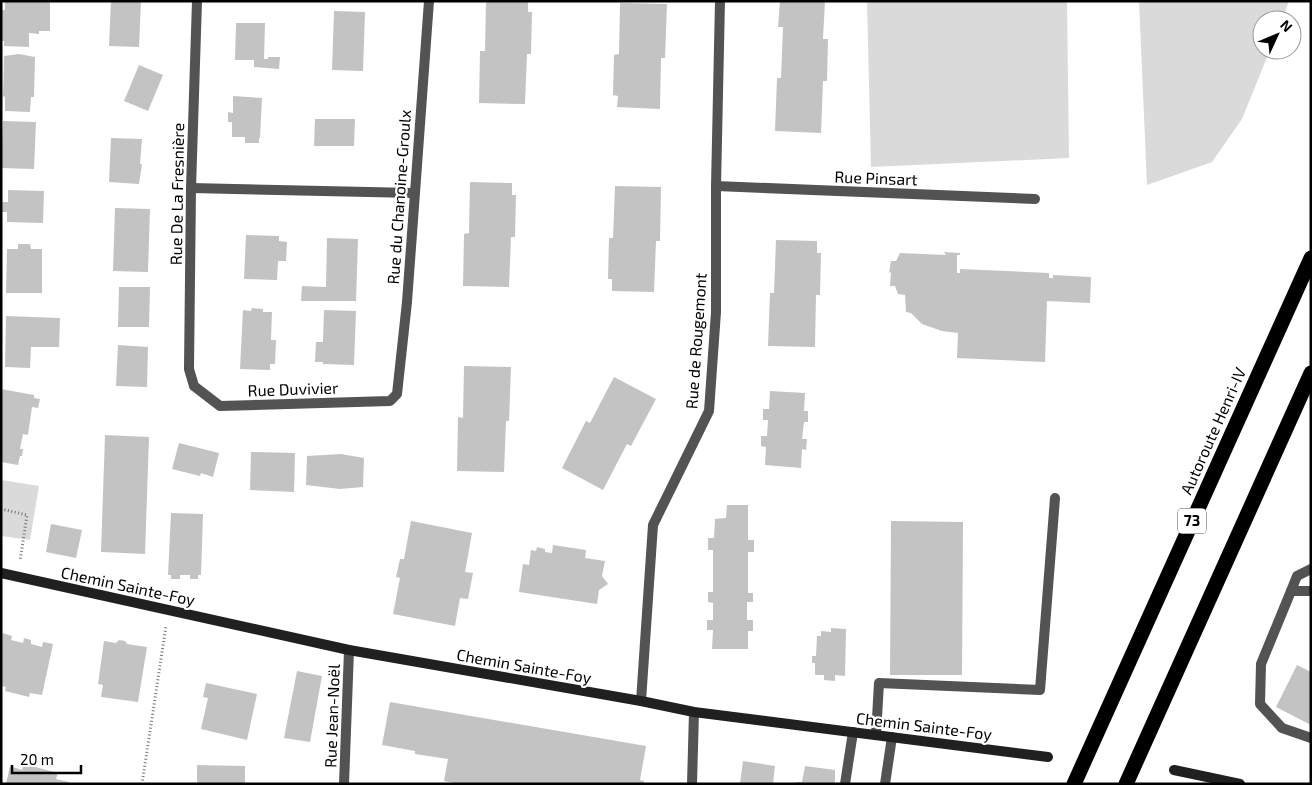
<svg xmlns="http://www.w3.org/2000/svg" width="1312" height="785" font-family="'Exo 2',sans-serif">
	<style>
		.green { fill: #dadada }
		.building { fill: #c3c3c3 }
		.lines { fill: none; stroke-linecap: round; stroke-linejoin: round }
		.path { stroke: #757575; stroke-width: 3; stroke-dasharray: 1 2.5; stroke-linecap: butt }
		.lane { stroke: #535353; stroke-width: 10 }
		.street { stroke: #535353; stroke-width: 10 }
		.secondary { stroke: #202020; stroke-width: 10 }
		.highway { stroke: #000; stroke-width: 15 }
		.labels { text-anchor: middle; stroke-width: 4.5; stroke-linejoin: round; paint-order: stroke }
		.shield { fill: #fff; stroke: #4c4c4c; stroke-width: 1 }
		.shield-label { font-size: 15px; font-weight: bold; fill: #000 }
		.street-label { font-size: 16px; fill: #000; stroke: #fff }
	</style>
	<rect width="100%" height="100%" fill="#fff"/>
	<g class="green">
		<path d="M867,1H1067L1069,158L871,167Z"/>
		<path d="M1139,1H1289L1282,20H1262V50H1270L1242,119L1212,162L1147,185Z"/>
		<path d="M1,480L39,486L30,540L1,536Z"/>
	</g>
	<g class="building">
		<path d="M5,1H50V31H39V34L29,33V47L4,46V41H1V36L2,10H5Z"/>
		<path d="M111,1H141L139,47L109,46Z"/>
		<path d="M486,1H528V12H532L531,54H527L525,104L479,103L480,51H485Z"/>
		<path d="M780,1H825L823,39H828L827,81H823L821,133L775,131L777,78H781L783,27H778Z"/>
		<path d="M620,3L667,4L665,58H661L660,109L617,107L618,96L613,95L614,55L619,54Z"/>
		<path d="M334,11L365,12L363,71L332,70Z"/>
		<path d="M236,23H265L264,59H268V57H280L279,69L254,67V60H235Z"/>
		<path d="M19,54L35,57L34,97H31L30,112L5,111V97L3,96L4,56Z"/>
		<path d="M139,65L163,75L148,111L124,101Z"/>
		<path d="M233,96L262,98L260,138H259V143H245V137H232V122H228V112L233,113Z"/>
		<path d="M315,119H355L354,146H314Z"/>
		<path d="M3,121L36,122L34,169L1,168Z"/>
		<path d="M111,138L142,139L140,164H142L139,184L109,182Z"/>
		<path d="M470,182L512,183V195H516L515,237H511L509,287L463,286L464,234L469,233Z"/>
		<path d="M615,186L661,187L660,241H656L654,292L612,291V279H608L609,238H613Z"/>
		<path d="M8,190L44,191L43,223L7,222V212H1V202H8Z"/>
		<path d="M115,208L150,209L148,272L113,271Z"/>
		<path d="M246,235L279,236V241L287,242L286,261H278L277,280L244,279Z"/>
		<path d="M327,238L358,239L356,301H301L302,286L326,287Z"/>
		<path d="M776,240L817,241V253H821L820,295H816L815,347L768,346L770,293H774Z"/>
		<path d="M18,244H30L31,249H42V293H6L7,249H18Z"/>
		<path d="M944,252L960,253V255H957V273H960V269L1049,273V278H1053V275L1091,277L1090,303L1047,301L1045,362L957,358L958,333L942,331L922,324L911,313L906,312L905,295L898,294L895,286H890L891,272L889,273L891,261H896L900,253L946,255Z"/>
		<path d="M119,287H150L149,327H118Z"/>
		<path d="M252,308L263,309V312H272L271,340H276L275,364H270V370L240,369L243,310L251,311Z"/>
		<path d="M324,310L356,311L354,365L323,364V362H315L316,342H323Z"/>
		<path d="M6,316L60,318L59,347H31L30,368L5,367Z"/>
		<path d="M118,345L148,347L147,387L116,386Z"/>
		<path d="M464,366L511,367L509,421H506L504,472L457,471L458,417L463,418Z"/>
		<path d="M614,377L656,399L631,446L627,444L603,490L562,468L586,421L590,423Z"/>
		<path d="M1,389L34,395V398L40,399L38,408L32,407L28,435L23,434L20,449H23L22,456H20L18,465L1,462Z"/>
		<path d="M770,391L805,393L804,411H808V422H804L802,439H807L806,450L802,449L801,468L765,465L766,447L761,446V436H767L768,420H763V409H769Z"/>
		<path d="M105,435L149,437L145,554L101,552Z"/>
		<path d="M179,443L219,453L213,477L201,473L200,476L172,469Z"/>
		<path d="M251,452L295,453L294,492L250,490Z"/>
		<path d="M341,454L364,458L363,487L340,489L306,485L307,456Z"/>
		<path d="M727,505H748V540H754V552H748V593H753V602H747V620H753V631H748V649H712L713,630H707V620H713V603L708,602V592H713V550H708V538H714L715,519L726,518Z"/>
		<path d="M171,513L203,514L201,575H198V579H190V575H180V579H171V575H168Z"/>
		<path d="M411,521L472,533L465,572L473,573L468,599L460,598L455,626L393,614L400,578L396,577L400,559H404Z"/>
		<path d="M891,521L963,522L962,675H890Z"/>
		<path d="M51,524L82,530L76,558L46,552Z"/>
		<path d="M553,545L586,550L585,558L605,561L602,576L608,584L599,590L597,604L519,592L523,564L529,565L531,550L536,551L537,547L545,549V552L552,553Z"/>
		<path d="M831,628L846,629L845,676L835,675V681L824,680V675H815V663H812V656H816L817,636H821V631L831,632Z"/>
		<path d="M3,633L12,636L11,640L23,643L24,638L31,640V644L42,647L43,642L53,644L42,695L30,693L29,697L5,691L6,687L1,686V638Z"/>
		<path d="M119,640L125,641L127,644L147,647L138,702L101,697L103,685L98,684L104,641L116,643Z"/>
		<path d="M1297,665L1311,672V725L1276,707Z"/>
		<path d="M297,671L322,676L310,742L284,738Z"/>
		<path d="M206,683L257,694L247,740L201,729L208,698L203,697Z"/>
		<path d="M390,702L646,746L640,780L644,781V784H459L444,781L448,759L415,754V751L382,745Z"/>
		<path d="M743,761L775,766L773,784H740Z"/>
		<path d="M24,764L58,773L56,779L69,782L68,784H6L10,766L22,770Z"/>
		<path d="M197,765L245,766V784H197Z"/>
		<path d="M805,766L835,770V784H795L796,782H802Z"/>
	</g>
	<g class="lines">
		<g class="path">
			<path d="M1,509L27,515L20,561"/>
			<path d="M142,784L166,626"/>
		</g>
		<g class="lane">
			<path d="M1291,591L1297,576L1311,569"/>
			<path d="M1311,591H1291L1261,664L1260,704L1282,728L1311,738"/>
			<path d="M876,735L879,683L1040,690L1055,498"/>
			<path d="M845,784L853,732"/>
			<path d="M885,784L892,737"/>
		</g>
		<g class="street">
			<path d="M197,1L191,188L189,369L194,386L220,406L390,401L397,394L407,302L429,1"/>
			<path d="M716,186L1035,199"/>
			<path d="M191,188L414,193"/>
			<path d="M641,701L653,525L709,411L716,312V186L720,1"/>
			<path d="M344,784L349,650"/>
			<path d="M692,784L694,712"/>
		</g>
		<g class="secondary">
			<path d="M1,573L349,650L641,701L694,712L1048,757"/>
			<path d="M1174,770L1240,784"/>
		</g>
		<g class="highway">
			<path d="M1074,784L1311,258"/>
			<path d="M1126,784L1311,373"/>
		</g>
	</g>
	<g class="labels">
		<rect class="shield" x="1178" y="508.5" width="28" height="25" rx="4"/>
		<g class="shield-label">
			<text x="1192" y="526">73</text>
		</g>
		<g class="street-label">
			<text transform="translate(876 178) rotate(2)" y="6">Rue Pinsart</text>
			<text transform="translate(177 194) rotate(-89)" y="6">Rue De La Fresnière</text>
			<text transform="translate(399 197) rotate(-86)" y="6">Rue du Chanoine-Groulx</text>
			<text transform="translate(696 341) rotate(-86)" y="6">Rue de Rougemont</text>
			<text transform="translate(293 389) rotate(-2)" y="6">Rue Duvivier</text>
			<text transform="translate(1213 431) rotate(-66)" y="6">Autoroute Henri-IV</text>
			<text transform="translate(128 586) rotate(12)" y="6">Chemin Sainte-Foy</text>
			<text transform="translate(524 666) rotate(10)" y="6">Chemin Sainte-Foy</text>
			<text transform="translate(332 716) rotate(-88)" y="6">Rue Jean-Noël</text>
			<text transform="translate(924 726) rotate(7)" y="6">Chemin Sainte-Foy</text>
		</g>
	</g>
	<rect width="1312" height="785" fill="none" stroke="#000000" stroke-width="5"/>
	<g transform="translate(1277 35) rotate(46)"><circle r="24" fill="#ffffff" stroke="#999999"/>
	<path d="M0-4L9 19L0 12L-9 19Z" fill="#000000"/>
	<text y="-8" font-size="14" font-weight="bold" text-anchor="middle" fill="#000000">N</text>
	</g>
	<path d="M12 765v8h69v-8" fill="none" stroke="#000000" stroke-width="2.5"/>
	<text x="20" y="765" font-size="15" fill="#000000" stroke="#ffffff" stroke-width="4" paint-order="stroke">20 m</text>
</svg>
